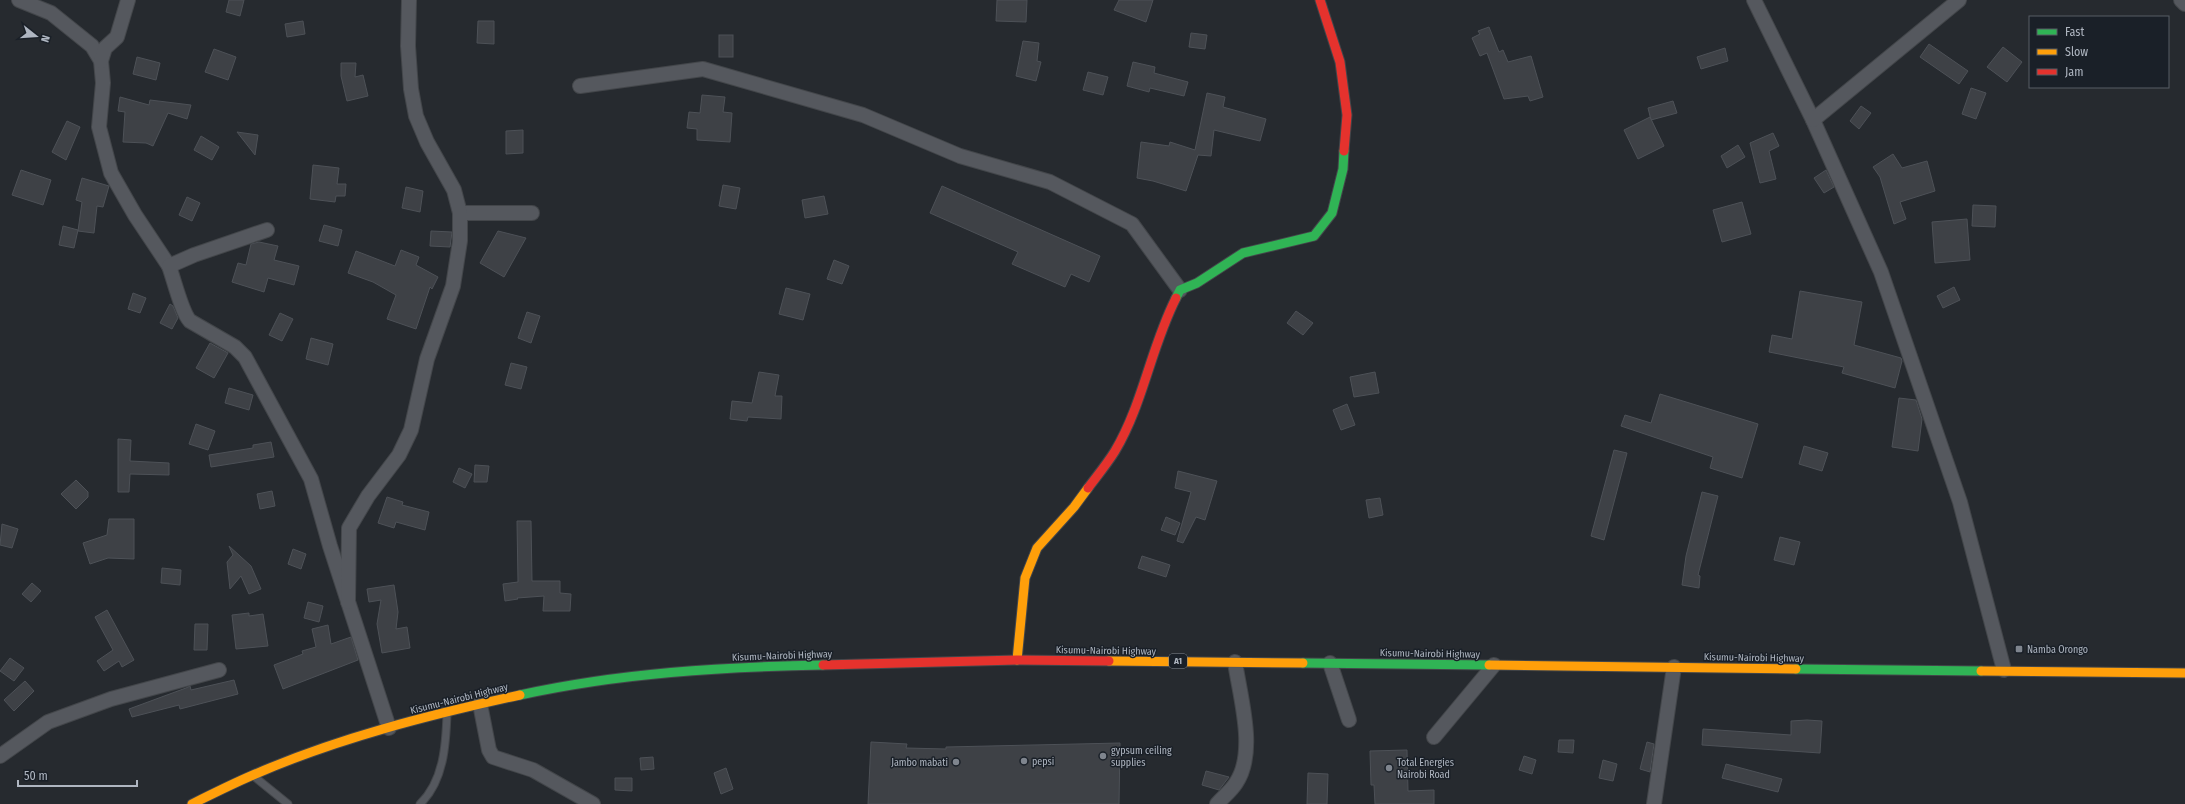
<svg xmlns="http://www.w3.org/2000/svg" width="2185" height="804" font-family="'Fira Sans Condensed',sans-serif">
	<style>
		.building { fill: #3e4146; stroke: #4d5157 }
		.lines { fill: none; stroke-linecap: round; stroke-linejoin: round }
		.lane-casing { stroke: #43464a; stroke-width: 9 }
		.street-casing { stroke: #43464a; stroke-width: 16 }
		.fast-casing { stroke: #43464a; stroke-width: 11 }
		.slow-casing { stroke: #43464a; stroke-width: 11 }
		.jam-casing { stroke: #43464a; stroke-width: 11 }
		.lane { stroke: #55585e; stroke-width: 7 }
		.street { stroke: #55585e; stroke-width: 14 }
		.fast { stroke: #30b455; stroke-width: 9 }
		.slow { stroke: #ff9f0a; stroke-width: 9 }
		.jam { stroke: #e5322d; stroke-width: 9 }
		.poi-dot { fill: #7f858e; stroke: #1a2028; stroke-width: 1.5 }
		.labels { text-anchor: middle; stroke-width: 3; stroke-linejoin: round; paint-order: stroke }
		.shield { fill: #1a2028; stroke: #828993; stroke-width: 1 }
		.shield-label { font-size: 9px; font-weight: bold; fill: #afb6c1 }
		.poi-label { font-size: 10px; fill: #afb6c1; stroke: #1a2028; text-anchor: start }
		.street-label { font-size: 10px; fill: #afb6c1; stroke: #1a2028 }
	</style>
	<rect width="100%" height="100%" fill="#262a2f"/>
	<g class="building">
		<path d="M229,0H244L240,16L226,12Z"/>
		<path d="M997,0H1027L1026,22L996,21Z"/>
		<path d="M1119,0H1153L1146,22L1114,10Z"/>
		<path d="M303,21L305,34L287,37L285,24Z"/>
		<path d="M478,21H494V44L477,43Z"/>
		<path d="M1489,27L1499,52L1503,50L1508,62L1531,56L1543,97L1530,101L1528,96L1504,99L1487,53L1480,56L1472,38L1480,34L1478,31Z"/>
		<path d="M1191,33L1207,35L1205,49L1189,47Z"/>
		<rect x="719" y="35" width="14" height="22"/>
		<path d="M1023,41L1039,43L1037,61L1041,62L1036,81L1016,76Z"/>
		<path d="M1929,44L1968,71L1959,84L1920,57Z"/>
		<path d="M2003,47L2022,62L2007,82L1987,67Z"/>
		<path d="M1725,48L1728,61L1701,69L1697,57Z"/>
		<path d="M214,49L236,57L228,80L205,72Z"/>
		<path d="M137,57L160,63L156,80L133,74Z"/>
		<path d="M1133,62L1155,67L1154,73L1188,82L1184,96L1150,88L1149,92L1127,86Z"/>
		<path d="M341,63H356L355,77L363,75L368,96L347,101L341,76Z"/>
		<path d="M1088,72L1108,77L1103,95L1083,90Z"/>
		<path d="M1971,88L1986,93L1976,119L1962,114Z"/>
		<path d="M1207,93L1225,97L1223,107L1266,119L1260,141L1214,130L1211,156L1198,155L1186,191L1153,181L1137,178L1141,142L1169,146L1170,142L1195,150Z"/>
		<path d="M702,95L725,97L723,112L732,113L730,142L697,140V129L687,128L689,112L700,113Z"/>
		<path d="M120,97L149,105L150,100L191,105L187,119L168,113L153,146L146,143L123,142L125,112L118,111Z"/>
		<path d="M1673,101L1677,113L1651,120L1648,108Z"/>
		<path d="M1861,106L1871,113L1859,129L1850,121Z"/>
		<path d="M1650,117L1664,146L1638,159L1624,130Z"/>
		<path d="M67,121L80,127L66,160L52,152Z"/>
		<path d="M523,130V153L506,154V131Z"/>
		<path d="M237,132L258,135L255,155Z"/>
		<path d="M1773,133L1779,146L1769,151L1776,179L1760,183L1750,143Z"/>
		<path d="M201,136L219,147L212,160L194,150Z"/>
		<path d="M1738,145L1745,157L1727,168L1721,156Z"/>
		<path d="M1893,154L1902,168L1927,161L1935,191L1900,202L1906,219L1894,224L1880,177L1873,167Z"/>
		<path d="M313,165L339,168L337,184H346L345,196H336L335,202L310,199Z"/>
		<path d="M21,170L51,180L43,205L12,195Z"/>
		<path d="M1826,170L1834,187L1824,193L1814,178Z"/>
		<path d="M82,178L109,186L103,207L97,206L94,233L78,231L82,202L76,200Z"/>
		<path d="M723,185L740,188L736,209L719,206Z"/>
		<path d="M942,186L1100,256L1089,282L1071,274L1065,287L1012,264L1018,252L930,213Z"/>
		<path d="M406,187L423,191L420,212L402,208Z"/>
		<path d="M824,196L828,214L805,218L802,200Z"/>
		<path d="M187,197L200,203L192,221L179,215Z"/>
		<path d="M1742,202L1751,234L1722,242L1713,210Z"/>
		<path d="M1973,205L1996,206L1995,227L1972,226Z"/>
		<path d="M1967,219L1970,260L1935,263L1932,222Z"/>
		<path d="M324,225L342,230L338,246L319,241Z"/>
		<path d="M63,226L78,230L74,248L59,245Z"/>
		<path d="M431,231L452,232L450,247L430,246Z"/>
		<path d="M498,231L526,238L504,277L480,263Z"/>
		<path d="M259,242L278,246L274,260L299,266L294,285L268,278L264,292L232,282L238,263L246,265L251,244Z"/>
		<path d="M401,250L419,257L416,265L438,277L432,289L430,287L416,329L387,319L396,295L373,282L348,273L356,251L395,266Z"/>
		<path d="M834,260L849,266L842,284L827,279Z"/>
		<path d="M1954,287L1960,300L1943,308L1937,296Z"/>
		<path d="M786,288L810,294L803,320L779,314Z"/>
		<path d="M1800,291L1862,302L1854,345L1901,358L1902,361L1895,388L1842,373L1844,367L1769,352L1772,335L1792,339Z"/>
		<path d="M133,293L146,298L140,313L128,309Z"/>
		<path d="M170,304L173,306L178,318L172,329L160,323Z"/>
		<path d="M1296,311L1313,323L1303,335L1287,323Z"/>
		<path d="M527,312L540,316L531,343L518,338Z"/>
		<path d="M280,313L293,319L282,341L269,335Z"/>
		<path d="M311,338L333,344L328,365L306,359Z"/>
		<path d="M210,343L228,353L214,378L196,368Z"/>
		<path d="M511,363L527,367L521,389L505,385Z"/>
		<path d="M759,372L779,375L775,396H782L781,419L748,417L747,421L730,419L732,401L752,403Z"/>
		<path d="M1375,372L1379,393L1354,397L1350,377Z"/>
		<path d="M229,388L253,395L249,410L225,403Z"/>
		<path d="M1660,394L1758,424L1742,478L1710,468L1713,457L1621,426L1625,415L1651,423Z"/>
		<path d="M1899,398L1916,400L1922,419L1918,451L1892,447Z"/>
		<path d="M1347,404L1355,425L1341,430L1333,410Z"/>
		<path d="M196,424L215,431L208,450L189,444Z"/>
		<path d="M118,439L131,440L130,461L169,463V475L130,474L129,492H118Z"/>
		<path d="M271,442L274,457L211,467L209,455L253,448V445Z"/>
		<path d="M1804,446L1828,453L1822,471L1799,464Z"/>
		<path d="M1614,450L1627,453L1604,540L1591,536Z"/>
		<path d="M475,465L489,466L487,482H474Z"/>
		<path d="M459,468L472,474L465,488L453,482Z"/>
		<path d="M1178,471L1217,481L1205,520L1196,517L1183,543L1177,541L1191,492L1175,488Z"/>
		<path d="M76,480L88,492V497L76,509L61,494Z"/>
		<path d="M272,491L275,506L260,509L257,494Z"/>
		<path d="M1702,492L1718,496L1698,575L1700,576L1699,588L1682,585L1686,556Z"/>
		<path d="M387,497L403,502L402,505L429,512L425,530L396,522L394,528L378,523Z"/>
		<path d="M1380,498L1383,515L1369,518L1366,500Z"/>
		<path d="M1166,517L1180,523L1175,535L1161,530Z"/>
		<path d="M109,519H134V559L108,558L90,564L83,543L107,535Z"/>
		<path d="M517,521H531L532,581H560V593L571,594L570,611H543L544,596L517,598L518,599L505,601L503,584L518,582Z"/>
		<path d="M2,524L18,529L12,548L0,545Z"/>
		<path d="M1780,537L1800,542L1794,565L1774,560Z"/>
		<path d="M229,546L251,566L261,589L249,594L241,576L230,589L227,562L233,555Z"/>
		<path d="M293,549L306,554L301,569L288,564Z"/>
		<path d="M1142,556L1170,565L1166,577L1138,568Z"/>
		<path d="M162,568L181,570L180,585L161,583Z"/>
		<path d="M32,583L41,591L31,602L22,594Z"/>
		<path d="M394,585L398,612L396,629L407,627L410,648L382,653L377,624L381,600L369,602L367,589Z"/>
		<path d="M308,602L323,606L319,622L304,618Z"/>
		<path d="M107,610L134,660L122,667L119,661L104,671L97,661L113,650L95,617Z"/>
		<path d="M249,613V616L263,614L268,646L236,649L232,615Z"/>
		<path d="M195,624H208L207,650H194Z"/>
		<path d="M328,625L331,644L351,637L358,660L283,689L274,665L303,654L302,651L316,647L312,629Z"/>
		<path d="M10,658L24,668L14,681L0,671Z"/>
		<path d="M234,680L238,694L180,709L179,705L132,717L129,709L186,688L190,686L191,690Z"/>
		<path d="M25,681L34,691L14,711L4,700Z"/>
		<path d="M1807,720L1822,721L1820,753L1702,745L1703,729L1791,735V721Z"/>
		<path d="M1559,740H1574L1573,753L1558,752Z"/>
		<path d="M871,742L907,744L906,748L946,749V747L1120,743L1119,804H868Z"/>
		<path d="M1647,742L1654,744L1650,772L1640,769Z"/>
		<path d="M1407,750L1408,791L1434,790V804H1375L1374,785H1371L1370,751Z"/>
		<path d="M1524,756L1536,760L1532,774L1519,770Z"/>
		<path d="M653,757L654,769L641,770L640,758Z"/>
		<path d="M1603,760L1617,764L1613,781L1599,778Z"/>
		<path d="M1726,764L1782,779L1778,792L1722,778Z"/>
		<path d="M726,768L733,789L721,794L714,773Z"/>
		<path d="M1206,771L1229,777L1219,790L1202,785Z"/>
		<path d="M1308,773L1328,774L1327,804H1307Z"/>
		<path d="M615,778H632V791L615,790Z"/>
	</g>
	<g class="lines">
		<g class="lane-casing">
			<g id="lane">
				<path d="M256,778L288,804"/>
				<path d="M420,804C444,781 446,744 447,713"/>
			</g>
		</g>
		<g class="street-casing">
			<g id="street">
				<path d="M19,0L51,13L92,46L101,61L103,83L99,127L111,173L135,215L169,266"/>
				<path d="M1754,0L1813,120L1881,272L1960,502L2004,670"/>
				<path d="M2181,0L2185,4"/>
				<path d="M101,61L105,48L117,37L128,0"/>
				<path d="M580,86L703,69L863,115L960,156L1050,182L1132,224L1180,290"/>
				<path d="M1813,120L1959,0"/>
				<path d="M460,213H532"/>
				<path d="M267,230L194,255L169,266C174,280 182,313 190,321L235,347L245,357L311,479L330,546L389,728"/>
				<path d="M348,602L349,528L368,496L399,455L411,430L427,359L453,286L460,241V213L454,190L427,142L416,116L411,89L408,46L409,0"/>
				<path d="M1330,663L1349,720"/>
				<path d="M480,704L489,750L493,757L533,770L593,804"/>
				<path d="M1434,737L1494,665"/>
				<path d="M0,756L48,722L111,699L219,670"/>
				<path d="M1217,804C1223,797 1231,791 1236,783C1257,752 1240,697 1235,662"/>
				<path d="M1654,804L1674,667"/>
			</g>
		</g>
		<g class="fast-casing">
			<g id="fast">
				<path d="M1176,298L1180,290L1197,283L1243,253L1314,236L1332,213L1343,169L1344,151"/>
				<path d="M1303,663L1489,665"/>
				<path d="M1796,669L1981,671"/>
				<path d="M520,695C620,673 721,667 823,665"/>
			</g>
		</g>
		<g class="slow-casing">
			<g id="slow">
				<path d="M1017,660L1025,578L1037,548L1074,507L1088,488"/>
				<path d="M1109,661L1303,663"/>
				<path d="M1489,665L1796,669"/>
				<path d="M1981,671L2185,673"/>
				<path d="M192,804C212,794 232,784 253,775C338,738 429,715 520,695"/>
			</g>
		</g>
		<g class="jam-casing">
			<g id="jam">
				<path d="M1320,0L1340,62L1347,115L1344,151"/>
				<path d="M1088,488C1097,476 1107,464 1115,451C1143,404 1151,347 1176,298"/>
				<path d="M823,665L1017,660L1109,661"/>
			</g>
		</g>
		<use href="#lane" class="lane"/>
		<use href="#street" class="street"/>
		<use href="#fast" class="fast"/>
		<use href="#slow" class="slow"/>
		<use href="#jam" class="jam"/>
	</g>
	<g class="poi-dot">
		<rect x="2015" y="645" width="8" height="8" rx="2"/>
		<circle cx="1103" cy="756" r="4"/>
		<circle cx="1024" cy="761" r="4"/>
		<circle cx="956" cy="762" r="4"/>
		<circle cx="1389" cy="768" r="4"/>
	</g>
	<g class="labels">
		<rect class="shield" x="1169" y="654" width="18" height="14" rx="3"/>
		<g class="shield-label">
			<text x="1178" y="664">A1</text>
		</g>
		<g class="poi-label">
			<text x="2027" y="653">Namba Orongo</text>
			<text x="1111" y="754">gypsum ceiling<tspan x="1111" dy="12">supplies</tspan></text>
			<text x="1032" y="765">pepsi</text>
			<text x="948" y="766" text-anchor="end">Jambo mabati</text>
			<text x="1397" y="766">Total Energies<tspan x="1397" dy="12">Nairobi Road</tspan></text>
		</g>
		<g class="street-label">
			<text transform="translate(1106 650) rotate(1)" y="4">Kisumu-Nairobi Highway</text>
			<text transform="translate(1430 653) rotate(1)" y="4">Kisumu-Nairobi Highway</text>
			<text transform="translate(782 655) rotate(-2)" y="4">Kisumu-Nairobi Highway</text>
			<text transform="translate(1754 657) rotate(1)" y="4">Kisumu-Nairobi Highway</text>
			<text transform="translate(459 698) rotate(-14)" y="4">Kisumu-Nairobi Highway</text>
		</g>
	</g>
	<rect x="2029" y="16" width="140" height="72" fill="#1a2028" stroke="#565c65"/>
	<rect x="2037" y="29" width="20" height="6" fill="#30b455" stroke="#565c65"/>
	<text x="2065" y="36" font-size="12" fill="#afb6c1">Fast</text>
	<rect x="2037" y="49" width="20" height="6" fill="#ff9f0a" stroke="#565c65"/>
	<text x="2065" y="56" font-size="12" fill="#afb6c1">Slow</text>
	<rect x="2037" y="69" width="20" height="6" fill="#e5322d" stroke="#565c65"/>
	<text x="2065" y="76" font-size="12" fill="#afb6c1">Jam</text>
	<g transform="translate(36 36) rotate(107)" stroke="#1a2028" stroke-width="3" paint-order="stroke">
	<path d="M0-3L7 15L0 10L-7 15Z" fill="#afb6c1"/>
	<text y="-6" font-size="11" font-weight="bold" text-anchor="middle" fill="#afb6c1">N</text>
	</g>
	<path d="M18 780v6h119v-6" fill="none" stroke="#afb6c1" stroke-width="2"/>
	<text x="24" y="780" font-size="12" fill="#afb6c1" stroke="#1a2028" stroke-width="3" paint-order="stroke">50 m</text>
</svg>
